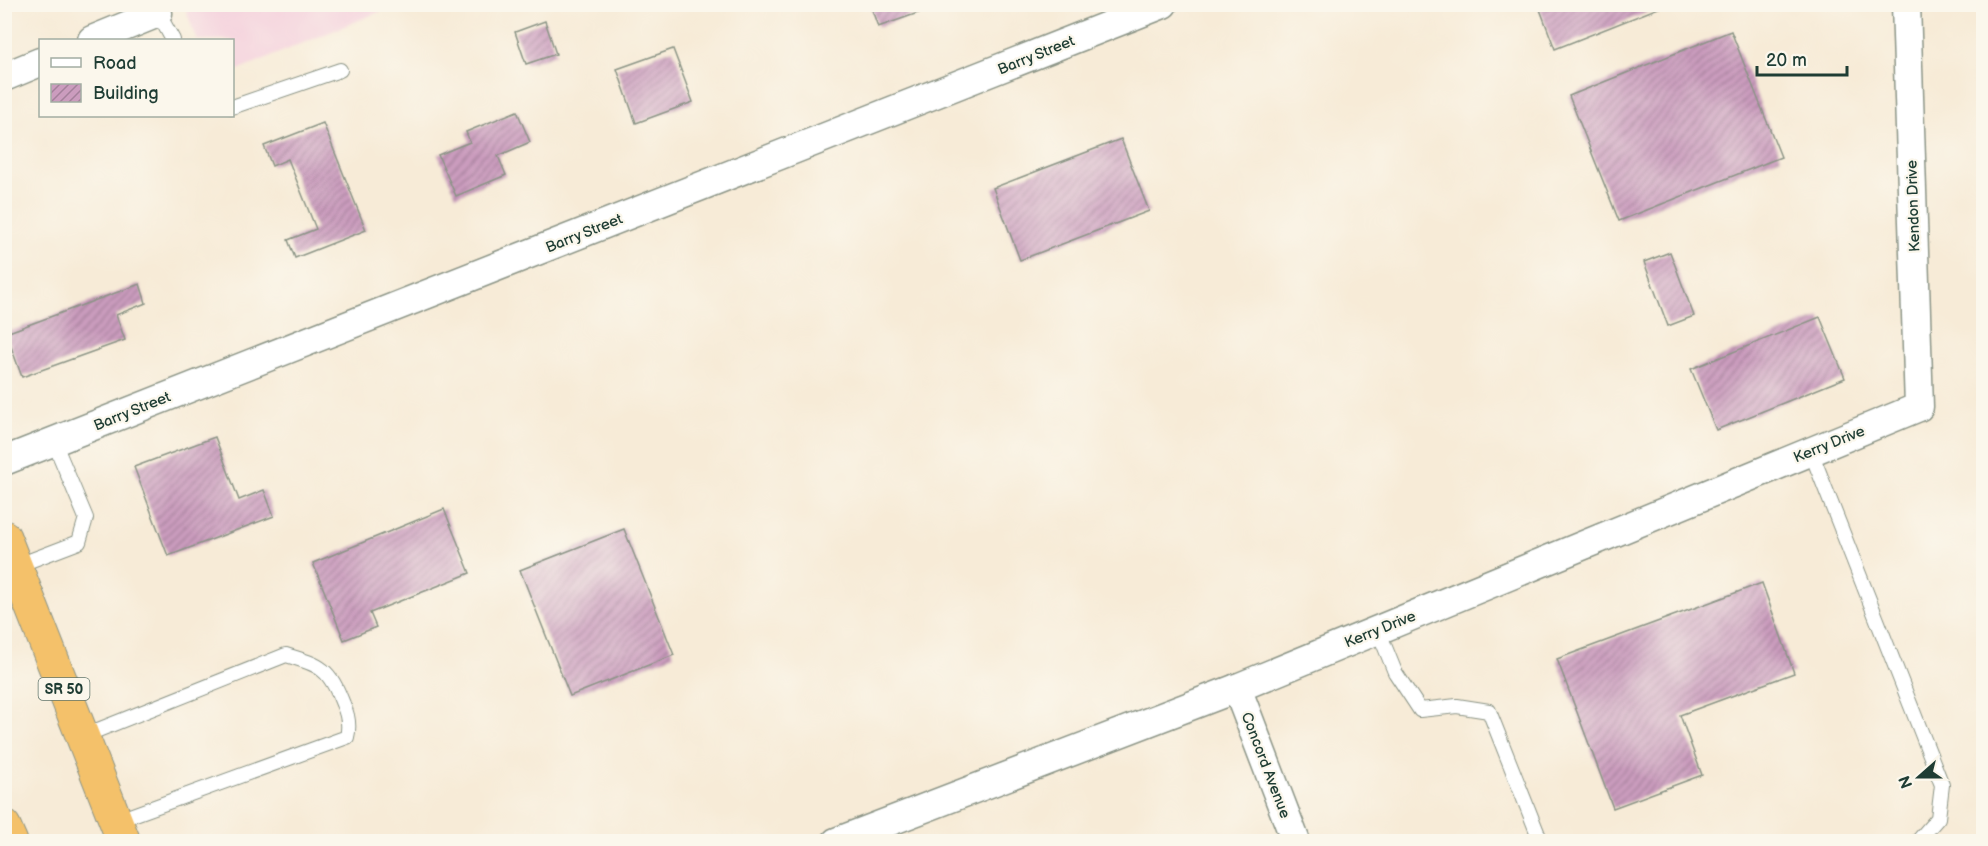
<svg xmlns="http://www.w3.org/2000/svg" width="1988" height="846" font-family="'Balsamiq Sans',sans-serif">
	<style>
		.built { fill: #f4cfdc }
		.building { fill: url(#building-hatch) }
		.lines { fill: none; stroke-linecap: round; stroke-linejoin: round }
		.lane-casing { stroke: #8b9486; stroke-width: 16 }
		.street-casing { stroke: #8b9486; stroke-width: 31 }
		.highway-casing { stroke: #8b9486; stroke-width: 35 }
		.lane { stroke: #fff; stroke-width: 14 }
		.street { stroke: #fff; stroke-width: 28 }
		.highway { stroke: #f4c16a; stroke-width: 33 }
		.labels { text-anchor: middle; stroke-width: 4.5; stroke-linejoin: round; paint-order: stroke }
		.shield { fill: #fbf7ec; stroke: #61756b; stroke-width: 1.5 }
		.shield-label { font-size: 14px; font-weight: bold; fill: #1f3d34 }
		.street-label { font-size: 15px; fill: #1f3d34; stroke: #fbf7ec }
	</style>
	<defs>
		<pattern id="building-hatch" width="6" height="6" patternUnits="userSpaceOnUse" patternTransform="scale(1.5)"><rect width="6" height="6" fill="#cb9cbe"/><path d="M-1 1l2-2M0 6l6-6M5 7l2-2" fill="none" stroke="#a4809b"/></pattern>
	</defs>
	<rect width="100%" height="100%" fill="#fbf7ec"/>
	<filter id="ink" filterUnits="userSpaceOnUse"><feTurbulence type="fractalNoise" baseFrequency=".0167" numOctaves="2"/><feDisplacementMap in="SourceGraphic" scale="12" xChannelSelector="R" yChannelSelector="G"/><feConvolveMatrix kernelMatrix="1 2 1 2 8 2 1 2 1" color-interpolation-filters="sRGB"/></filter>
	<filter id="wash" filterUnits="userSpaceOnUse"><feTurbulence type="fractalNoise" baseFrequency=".008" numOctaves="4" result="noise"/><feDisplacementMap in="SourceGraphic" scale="24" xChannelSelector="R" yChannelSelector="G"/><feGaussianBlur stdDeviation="1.35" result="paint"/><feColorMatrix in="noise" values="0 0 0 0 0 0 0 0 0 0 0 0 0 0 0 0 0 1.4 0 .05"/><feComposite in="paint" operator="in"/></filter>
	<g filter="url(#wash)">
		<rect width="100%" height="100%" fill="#f7ebd7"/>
		<path class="built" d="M184,5V4L396,5L233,72L232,40H197Z"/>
		<g id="blocks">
			<g class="building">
				<path d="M870,4H941V5L878,27Z"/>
				<path d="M1538,4H1666V5L1555,49Z"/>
				<path d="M545,21L556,54L526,64L515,32Z"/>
				<path d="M1731,31L1781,157L1619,221L1569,96Z"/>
				<path d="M673,49L693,102L636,123L617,69Z"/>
				<path d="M517,111L530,142L498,156L506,175L456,196L438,155L470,142L466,132Z"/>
				<path d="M323,123L366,230L295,258L288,240L316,229L288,159L272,166L264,146Z"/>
				<path d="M1121,139L1149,211L1020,260L993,188Z"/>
				<path d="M1670,252L1694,316L1668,326L1644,262Z"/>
				<path d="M140,284L146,303L116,315L125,340L22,377L6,333Z"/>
				<path d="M1820,317L1845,378L1716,430L1691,369Z"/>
				<path d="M215,437L239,500L264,490L274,516L168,556L134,467Z"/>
				<path d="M444,509L470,573L370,613L376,627L344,640L313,563Z"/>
				<path d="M624,529L674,655L570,696L520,570Z"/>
				<path d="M1762,583L1794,673L1680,715L1702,775L1613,808L1557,659Z"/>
			</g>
		</g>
	</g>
	<g filter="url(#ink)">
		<use href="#blocks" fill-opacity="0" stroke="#8b9486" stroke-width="1.5"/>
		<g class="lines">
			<g class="lane-casing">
				<g id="lane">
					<path d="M158,13L173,40"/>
					<path d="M232,107L340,70"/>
					<path d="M1811,452L1942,785L1938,818L1917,842"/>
					<path d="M16,566L79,542L86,518L54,442"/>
					<path d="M1378,630L1395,672L1420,710L1457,706L1489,711L1541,842"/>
					<path d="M83,736L286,655C322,666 329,668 343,704C348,715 350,725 347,737L116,821"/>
				</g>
			</g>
			<g class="street-casing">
				<g id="street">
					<path d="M92,40L158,13"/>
					<path d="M4,77L40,62"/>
					<path d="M4,461L1163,4"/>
					<path d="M1237,688L1296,842"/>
					<path d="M836,842L1237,688L1919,407L1906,4"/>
				</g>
			</g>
			<g class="highway-casing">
				<g id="highway">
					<path d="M4,537L124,842"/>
					<path d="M4,826L11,842"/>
				</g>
			</g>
			<use href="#lane" class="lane"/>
			<use href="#street" class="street"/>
			<use href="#highway" class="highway"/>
		</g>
	</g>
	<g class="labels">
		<rect class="shield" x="38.5" y="678" width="51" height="22" rx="4.5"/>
		<g class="shield-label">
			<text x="64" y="694">SR 50</text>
		</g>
		<g class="street-label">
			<text transform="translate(1036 55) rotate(-22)" y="5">Barry Street</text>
			<text transform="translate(1913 206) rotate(-92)" y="5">Kendon Drive</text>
			<text transform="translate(584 233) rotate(-22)" y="5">Barry Street</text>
			<text transform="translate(132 411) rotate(-22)" y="5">Barry Street</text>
			<text transform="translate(1829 444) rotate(-22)" y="5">Kerry Drive</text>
			<text transform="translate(1380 629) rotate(-22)" y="5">Kerry Drive</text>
			<text transform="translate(1266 765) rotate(69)" y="5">Concord Avenue</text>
		</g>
	</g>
	<rect width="1988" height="846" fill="none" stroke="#fbf7ec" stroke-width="24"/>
	<rect x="39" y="39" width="195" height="78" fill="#fbf7ec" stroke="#a3ada2" stroke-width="1.5"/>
	<rect x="51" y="58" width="30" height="9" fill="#ffffff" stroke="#a3ada2" stroke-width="1.5"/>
	<text x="93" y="69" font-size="18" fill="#1f3d34">Road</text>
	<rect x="51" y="84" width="30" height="18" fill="url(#building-hatch)" stroke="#a3ada2" stroke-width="1.5"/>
	<text x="93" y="99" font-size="18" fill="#1f3d34">Building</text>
	<g transform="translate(1919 777) rotate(249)" stroke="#fbf7ec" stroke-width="4.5" paint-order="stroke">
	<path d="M0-4.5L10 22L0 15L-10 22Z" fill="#1f3d34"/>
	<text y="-9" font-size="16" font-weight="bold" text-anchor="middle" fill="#1f3d34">N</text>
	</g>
	<path d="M1757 66v9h90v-9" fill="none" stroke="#1f3d34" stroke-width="3"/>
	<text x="1766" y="66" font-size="18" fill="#1f3d34" stroke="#fbf7ec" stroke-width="4.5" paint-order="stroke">20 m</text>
</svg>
